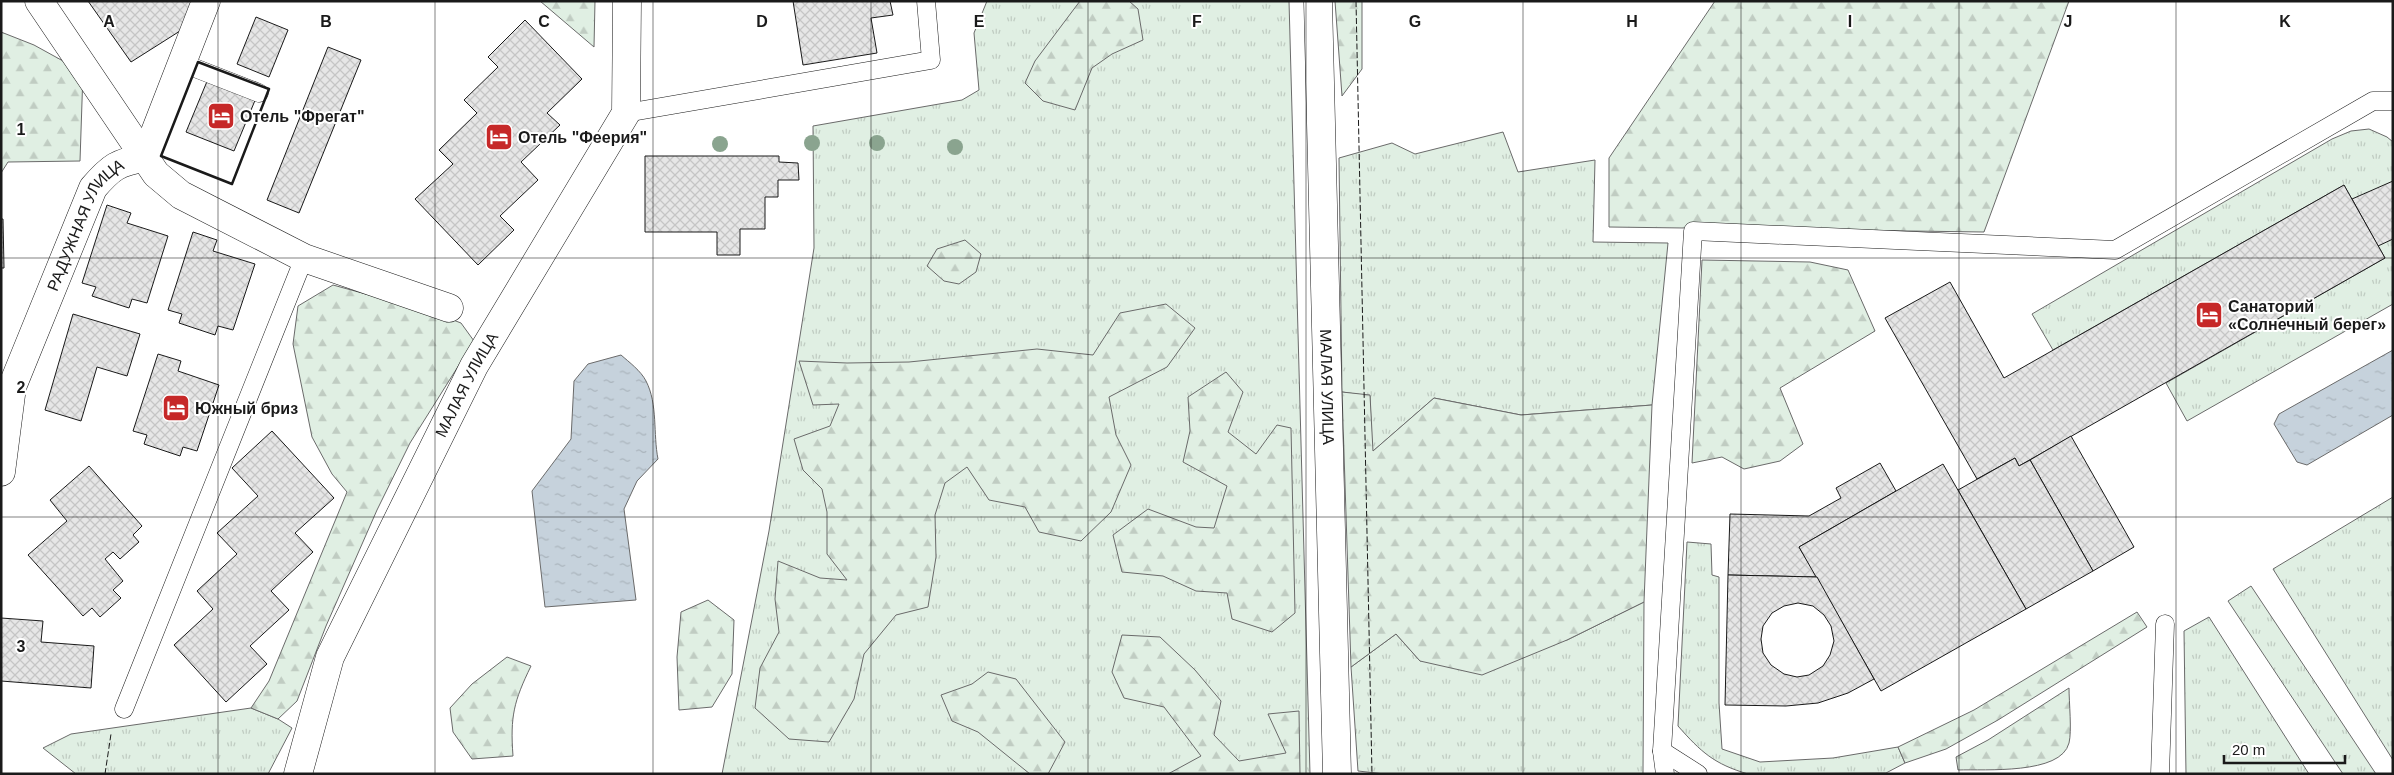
<svg xmlns="http://www.w3.org/2000/svg" width="2394" height="775" font-family="Helvetica,sans-serif">
	<style>
		.grass { fill: url(#grass-tufts); stroke: #6a6a6a }
		.forest { fill: url(#forest-firs); stroke: #6a6a6a }
		.water { fill: url(#water-ripples); stroke: #6a6a6a }
		.building { fill: url(#building-cross-hatch); stroke: #1a1a1a; fill-rule: evenodd }
		.lines { fill: none; stroke-linecap: round; stroke-linejoin: round }
		.service-casing { stroke: #1a1a1a; stroke-width: 19 }
		.minor-casing { stroke: #1a1a1a; stroke-width: 29 }
		.service { stroke: #fff; stroke-width: 18 }
		.minor { stroke: #fff; stroke-width: 28 }
		.fence { stroke: #1a1a1a; stroke-width: 1; stroke-dasharray: 6 2.5; stroke-linecap: butt }
		.wall { stroke: #1a1a1a; stroke-width: 2.5 }
		.tree { fill: #8aa48f }
		.grid { fill: none; stroke: #1a1a1a; stroke-width: 1; stroke-opacity: 0.55 }
		.labels { text-anchor: middle; stroke-width: 4; stroke-linejoin: round; paint-order: stroke }
		.poi-label { font-size: 16px; font-weight: bold; fill: #1a1a1a; stroke: #fff; text-anchor: start }
		.street-label { font-size: 16px; fill: #1a1a1a; stroke: #fff }
		.grid-label { font-size: 16px; text-anchor: middle; font-weight: bold; fill: #1a1a1a; stroke: #fff; stroke-width: 4; stroke-linejoin: round; paint-order: stroke }
	</style>
	<defs>
		<pattern id="grass-tufts" width="24" height="20" patternUnits="userSpaceOnUse" patternTransform="scale(1.25)"><rect width="24" height="20" fill="#e0efe3"/><path d="M3 7l-1-3M5 7V3M7 7l1-3M15 17l-1-3M17 17v-4M19 17l1-3" fill="none" stroke="#c0ccc2"/></pattern>
		<pattern id="forest-firs" width="22" height="20" patternUnits="userSpaceOnUse" patternTransform="scale(1.25)"><rect width="22" height="20" fill="#e0efe3"/><path d="M5 1l3.5 6h-7zM16 11l3.5 6h-7z" fill="#c0ccc2"/></pattern>
		<pattern id="water-ripples" width="26" height="14" patternUnits="userSpaceOnUse" patternTransform="scale(1.25)"><rect width="26" height="14" fill="#c6d2dc"/><path d="M2 4q2-2 4 0t4 0M15 11q2-2 4 0t4 0" fill="none" stroke="#aab4bc"/></pattern>
		<pattern id="building-cross-hatch" width="8" height="8" patternUnits="userSpaceOnUse" patternTransform="scale(1.25)"><rect width="8" height="8" fill="#e6e6e6"/><path d="M0 0l8 8M0 8l8-8" fill="none" stroke="#c5c5c5"/></pattern>
	</defs>
	<rect width="100%" height="100%" fill="#fff"/>
	<g class="grass">
		<path d="M987,1H1289L1310,774H722L769,531L814,248L813,126L962,100L979,90L974,33Z"/>
		<path d="M2369,129L2387,137L2393,142V304L2187,421L2166,383L2385,258L2344,185L2053,350L2032,314L2332,139L2351,131Z"/>
		<path d="M1503,132L1518,172L1595,160L1593,242L1668,243L1652,405L1521,415L1434,398L1372,452L1370,396L1342,392L1339,158L1392,143L1415,154Z"/>
		<path d="M2393,497V760L2273,569Z"/>
		<path d="M1687,542L1711,544L1712,575L1719,577V703L1722,749L1760,762L1833,758L1898,747L1905,763L1886,773L1748,774C1714,764 1701,752 1678,726Z"/>
		<path d="M2251,586L2376,774H2343L2228,601Z"/>
		<path d="M1644,602L1643,774H1385L1358,771L1351,667L1396,634L1420,661L1567,640Z"/>
		<path d="M2209,617L2309,774H2186L2184,631Z"/>
		<path d="M251,708L278,719L292,728L268,774H76L43,748L71,734Z"/>
	</g>
	<g class="forest">
		<path d="M540,1H595L594,47Z"/>
		<path d="M1080,1H1129L1138,9L1143,40L1112,54L1092,68L1075,110L1043,101L1025,83L1035,61Z"/>
		<path d="M1335,1H1362V69L1342,96Z"/>
		<path d="M1715,1H2069L1984,232L1609,227V158Z"/>
		<path d="M1,32L34,45L83,72L80,161L8,162L1,173Z"/>
		<path d="M965,240L981,254L976,272L959,284L944,281L927,266L937,249Z"/>
		<path d="M1702,260L1810,262L1848,270L1875,331L1780,388L1803,444L1780,461L1744,469L1722,457L1692,463Z"/>
		<path d="M333,285L435,313L461,323L474,341L410,443L377,510L326,626L297,701L278,719L251,708L269,681L347,492L332,474L312,437L293,344L298,306Z"/>
		<path d="M1166,304L1195,328L1167,367L1109,397L1116,435L1131,465L1111,512L1081,541L1039,532L1025,507L989,500L967,467L945,483L935,515L936,557L928,607L896,615L864,654L854,699L829,742L789,739L755,708L760,668L779,632L775,599L778,561L820,578L847,580L827,554V512L822,489L803,470L794,439L830,426L839,404L813,405L799,361L847,363L909,362L1037,349L1093,355L1120,313Z"/>
		<path d="M1226,372L1243,392L1228,432L1256,454L1277,425L1291,428L1295,613L1272,632L1232,619L1227,593L1196,591L1163,576L1122,572L1113,535L1148,509L1196,527L1214,528L1227,486L1183,462L1190,431L1188,397Z"/>
		<path d="M1342,392L1370,395L1373,451L1434,398L1521,415L1652,405L1644,602L1567,640L1482,675L1420,661L1396,634L1351,667Z"/>
		<path d="M708,600L734,620L732,674L712,707L679,710L677,657L681,612Z"/>
		<path d="M2137,612L2147,627L1998,720L1946,749L1905,763L1898,747L1974,710Z"/>
		<path d="M1122,635L1160,637L1195,670L1221,701L1214,735L1239,761L1286,753L1268,714L1299,711L1300,774H1168L1201,756L1164,707L1124,698L1112,672Z"/>
		<path d="M507,657L531,666C514,701 510,716 513,756L472,759L453,732L450,708L472,684Z"/>
		<path d="M988,672L1016,679L1065,742L1048,774H1030L978,732L952,721L941,695L972,684Z"/>
		<path d="M2069,688C2069,702 2072,731 2069,743C2061,775 1985,769 1958,770L1956,757L1988,740Z"/>
	</g>
	<g class="water">
		<path d="M2393,350V415L2307,465L2297,462L2274,424L2279,414Z"/>
		<path d="M621,355C629,362 641,371 646,381C658,404 653,434 658,459L637,481L624,509L636,600L545,607L532,491L571,439L574,381L588,364Z"/>
	</g>
	<g class="building">
		<path d="M88,1H193L180,31L131,62Z"/>
		<path d="M793,1H890L893,15L871,18L877,53L803,65Z"/>
		<path d="M256,17L288,30L269,77L237,64Z"/>
		<path d="M525,20L582,79L547,113L560,125L521,162L538,180L500,216L514,230L478,265L415,199L453,164L439,150L477,113L464,100L498,67L488,57Z"/>
		<path d="M328,47L361,60L299,213L267,200Z"/>
		<path d="M208,79L256,98L234,151L186,132Z"/>
		<path d="M645,156H779V162L798,163L799,180H778V197H765V229H740V255H717V232H645Z"/>
		<path d="M2393,181V239L2378,246L2352,199Z"/>
		<path d="M2344,185L2385,258L2019,466L2015,458L1977,479L1885,318L1950,282L2004,378Z"/>
		<path d="M107,205L131,213L127,223L168,236L147,303L132,299L129,308L92,296L96,287L82,283Z"/>
		<path d="M1,219H3L4,268H1Z"/>
		<path d="M193,232L217,240L213,251L255,264L233,330L218,326L215,335L179,323L182,314L168,310Z"/>
		<path d="M73,314L140,334L127,376L97,367L81,421L45,410Z"/>
		<path d="M158,354L181,361L178,371L219,385L197,451L183,447L180,456L144,444L147,435L133,431Z"/>
		<path d="M272,431L334,498L295,533L313,552L271,591L289,610L250,646L267,664L226,702L174,645L213,609L197,591L237,554L217,533L258,496L232,468Z"/>
		<path d="M2071,436L2134,547L2093,571L2030,460Z"/>
		<path d="M2015,458L2019,466L2030,460L2093,571L2026,609L1958,490Z"/>
		<path d="M1880,463L1896,491L1799,547L1817,577L1728,575L1730,514L1809,516L1841,498L1836,488Z"/>
		<path d="M1943,464L2026,609L1881,691L1799,547Z"/>
		<path d="M89,466L142,526L133,535L139,542L120,559L113,552L105,559L123,581L113,590L121,598L100,617L92,608L83,616L28,555L67,521L50,500Z"/>
		<path d="M1728,575L1817,577L1874,679L1848,693L1818,703L1786,706L1725,705ZM1798,603L1813,606L1824,615L1831,626L1834,641L1830,655L1823,666L1809,675L1797,677L1784,674L1771,665L1763,653L1761,639L1763,626L1772,613L1784,606Z"/>
		<path d="M1,618L43,621L41,642L94,646L91,688L1,681Z"/>
	</g>
	<g class="lines">
		<g class="service-casing">
			<g id="service">
				<path d="M182,63L259,93"/>
				<path d="M626,113L931,60L926,1"/>
				<path d="M124,709L304,258"/>
				<path d="M1662,751L1698,774"/>
				<path d="M1665,774L1662,751L1693,231L2115,250L2373,101H2393"/>
				<path d="M2160,774L2165,624"/>
			</g>
		</g>
		<g class="minor-casing">
			<g id="minor">
				<path d="M39,1L156,174L181,195L304,258L449,308"/>
				<path id="s1" d="M1318,1L1337,774"/>
				<path id="s2" d="M1,472L12,387L93,188C111,167 118,162 145,158L206,1"/>
				<path id="s3" d="M298,774L330,657L474,366L626,113L627,1"/>
			</g>
		</g>
		<use href="#service" class="service"/>
		<use href="#minor" class="minor"/>
		<g class="fence">
			<path d="M1356,1L1372,774"/>
			<path d="M105,774L111,734"/>
		</g>
		<path class="wall" d="M198,62L269,89L232,184L161,156Z"/>
	</g>
	<g class="tree">
		<circle cx="812" cy="143" r="8"/>
		<circle cx="877" cy="143" r="8"/>
		<circle cx="720" cy="144" r="8"/>
		<circle cx="955" cy="147" r="8"/>
	</g>
	<path class="grid" d="M218,1V774M435,1V774M653,1V774M871,1V774M1088,1V774M1306,1V774M1523,1V774M1741,1V774M1959,1V774M2176,1V774M1,258H2393M1,517H2393"/>
	<defs>
		<g id="hotel-square" transform="scale(1.4375)"><rect x="-9" y="-9" width="18" height="18" rx="4" fill="#c62828" stroke="#fff"/><path d="M-6-4.5h1.5V1H6V5H4.5V3h-9V5H-6ZM-4 0a1.8 1.8 0 1 1 3.6 0ZM.5 0V-2.5h3Q6-2.5 6 0Z" fill="#fff"/></g>
	</defs>
	<g fill-rule="evenodd">
		<use href="#hotel-square" x="221" y="116"/>
		<use href="#hotel-square" x="499" y="137"/>
		<use href="#hotel-square" x="2209" y="315"/>
		<use href="#hotel-square" x="176" y="408"/>
	</g>
	<g class="labels">
		<g class="poi-label">
			<text x="240" y="122">Отель "Фрегат"</text>
			<text x="518" y="143">Отель "Феерия"</text>
			<text x="2228" y="312">Санаторий<tspan x="2228" dy="18">«Солнечный берег»</tspan></text>
			<text x="195" y="414">Южный бриз</text>
		</g>
		<g class="street-label">
			<text dy="6" stroke="none"><textPath href="#s2" startOffset="265">РАДУЖНАЯ УЛИЦА</textPath></text>
			<text dy="6" stroke="none"><textPath href="#s3" startOffset="426">МАЛАЯ УЛИЦА</textPath></text>
			<text dy="6" stroke="none"><textPath href="#s1" startOffset="386">МАЛАЯ УЛИЦА</textPath></text>
		</g>
	</g>
	<g class="grid-label">
		<text x="109" y="27">A</text>
		<text x="326" y="27">B</text>
		<text x="544" y="27">C</text>
		<text x="762" y="27">D</text>
		<text x="979" y="27">E</text>
		<text x="1197" y="27">F</text>
		<text x="1415" y="27">G</text>
		<text x="1632" y="27">H</text>
		<text x="1850" y="27">I</text>
		<text x="2068" y="27">J</text>
		<text x="2285" y="27">K</text>
		<text x="21" y="135">1</text>
		<text x="21" y="393">2</text>
		<text x="21" y="652">3</text>
	</g>
	<rect width="2394" height="775" fill="none" stroke="#1a1a1a" stroke-width="5"/>
	<path d="M2224 755v8h121v-8" fill="none" stroke="#1a1a1a" stroke-width="2.5"/>
	<text x="2232" y="755" font-size="15" fill="#1a1a1a" stroke="#ffffff" stroke-width="4" paint-order="stroke">20 m</text>
</svg>
